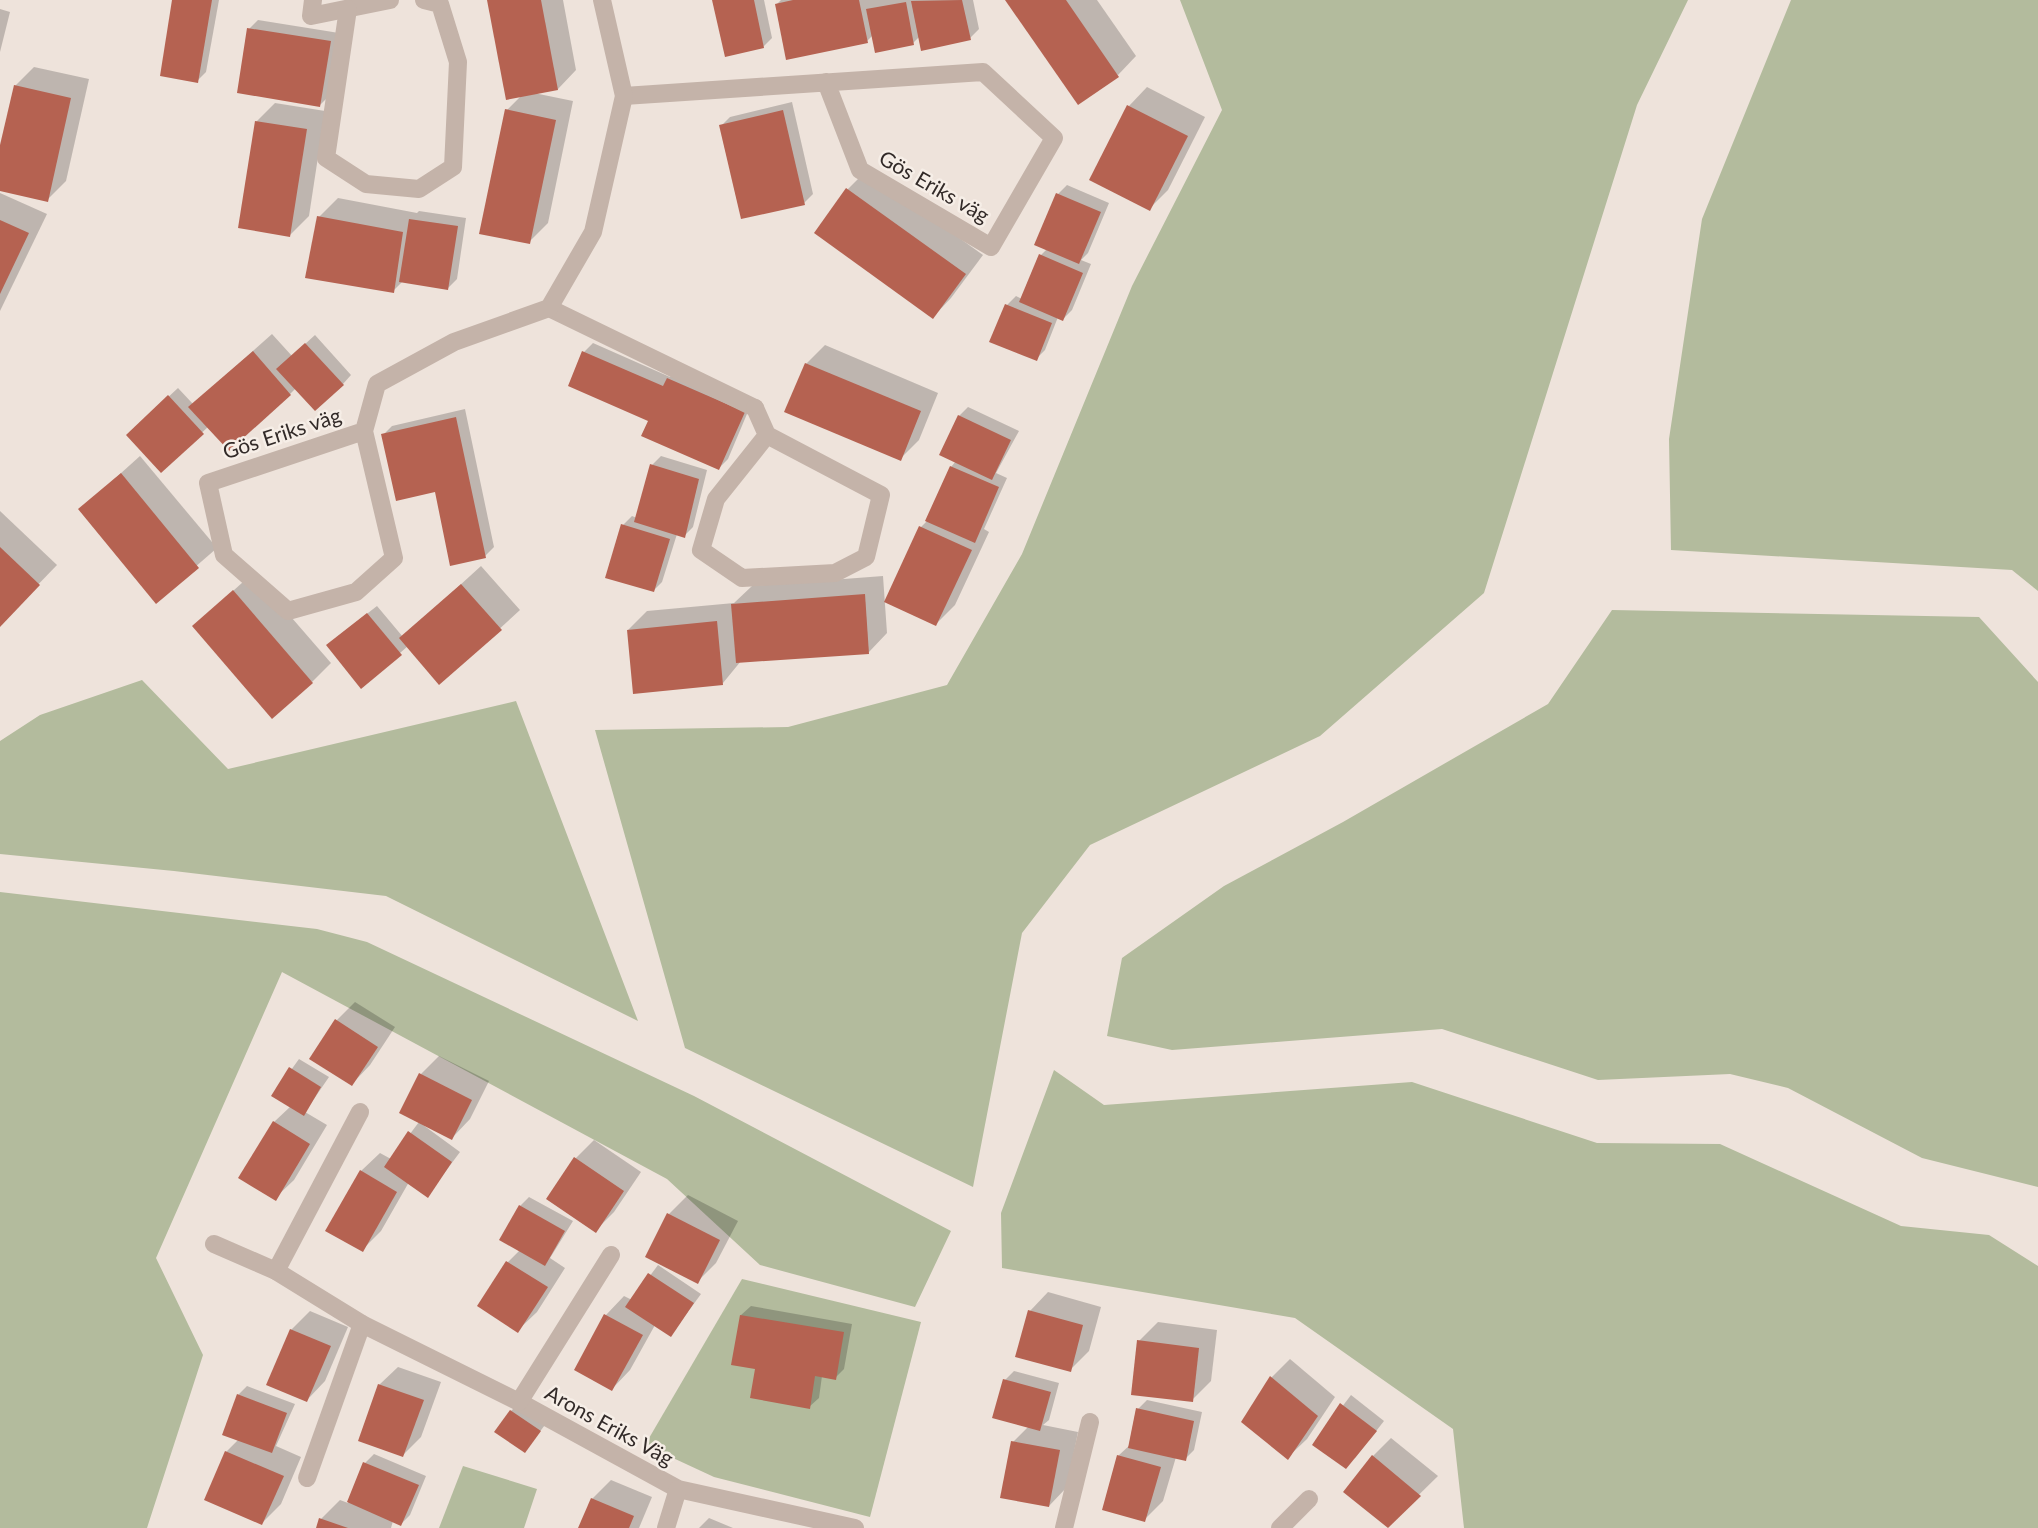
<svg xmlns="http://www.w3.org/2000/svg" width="2038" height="1528" font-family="Lato,sans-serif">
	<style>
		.green { fill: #b3bb9d }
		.shadow { fill: #0003 }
		.building { fill: #b56251 }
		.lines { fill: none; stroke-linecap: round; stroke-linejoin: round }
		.service { stroke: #c4b3a9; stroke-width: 18 }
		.minor { stroke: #c4b3a9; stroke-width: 18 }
		.labels { text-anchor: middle; stroke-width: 5; stroke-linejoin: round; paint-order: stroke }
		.street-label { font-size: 21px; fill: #322a28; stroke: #f6eee7 }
	</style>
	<rect width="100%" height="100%" fill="#eee3db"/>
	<g class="green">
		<path d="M1180,0H1688L1637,105L1484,593L1320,736L1090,845L1022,933L973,1187L685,1048L595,730L788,727L947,685L1022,554L1132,286L1222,110Z"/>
		<path d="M1791,0H2038V591L2012,570L1671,550L1669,439L1702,219Z"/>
		<path d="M1612,610L1979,617L2038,682V1187L1922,1158L1788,1088L1730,1074L1598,1080L1442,1029L1172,1050L1107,1036L1122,958L1224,886L1343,822L1548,704Z"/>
		<path d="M142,680L228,769L516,701L638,1021L386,896L174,871L0,854V741L40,715Z"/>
		<path d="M0,892L317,929L367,942L694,1096L951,1231L915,1307L760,1265L667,1179L282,972L156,1258L203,1355L147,1528H0Z"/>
		<path d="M1054,1070L1104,1105L1412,1082L1597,1143L1720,1144L1901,1226L1989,1235L2038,1266V1528H1464L1453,1429L1295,1318L1002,1268L1001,1213Z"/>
		<path d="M742,1279L921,1322L870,1517L714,1477L645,1445Z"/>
		<path d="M463,1466L537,1489L524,1528H439Z"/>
	</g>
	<g class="shadow">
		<path d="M174,0H219L206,72L197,81Z"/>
		<path d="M488,0H563L576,70L558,89L534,93L573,101L548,223L529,242L507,110L521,96Z"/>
		<path d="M714,0H764L772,38L763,47Z"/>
		<path d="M781,0H973L979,29L970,38L920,36L913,43L873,35L867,41L777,4Z"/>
		<path d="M1007,0H1097L1136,56L1118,75Z"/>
		<path d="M0,9L10,12L0,52Z"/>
		<path d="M258,20L339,33L329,96L320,105L249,29Z"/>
		<path d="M34,67L89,79L66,181L47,200L0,190V153L15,86Z"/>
		<path d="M1147,87L1205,117L1168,190L1149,209L1129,106Z"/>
		<path d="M792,102L813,194L804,203L721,126L730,117Z"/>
		<path d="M275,103L325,111L309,216L290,235L256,122Z"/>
		<path d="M866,171L983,255L951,298L933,317L847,190Z"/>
		<path d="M1067,185L1109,203L1088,253L1081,260L1091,264L1072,310L1063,319L1058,317L1045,350L1036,359L1007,305L1016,296L1022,299L1041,255L1047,249L1058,194Z"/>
		<path d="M0,193L47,214L0,311Z"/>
		<path d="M338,198L417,213L419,211L466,218L457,279L448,288L403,281L393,291L319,217Z"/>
		<path d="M272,334L292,356L315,335L351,375L343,384L296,388L290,394L209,426L162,470L137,426L178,388L193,404Z"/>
		<path d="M593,343L670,377L677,370L752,402L728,459L719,468L650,420L584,352Z"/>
		<path d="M825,345L938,393L919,440L900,459L806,364Z"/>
		<path d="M968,407L1019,431L996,473L1007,478L984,529L989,532L955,605L936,624L921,527L927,521L951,467L956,461L959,416Z"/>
		<path d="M465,409L494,547L485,556L436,490L383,435L392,426Z"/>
		<path d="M140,456L217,548L156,601L80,510Z"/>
		<path d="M661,456L707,470L693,527L684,536L677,534L662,582L653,591L623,525L632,516L637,518L652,465Z"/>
		<path d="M0,511L57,565L0,624Z"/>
		<path d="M481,566L520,610L440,683L408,646L361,687L337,637L377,606L403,637Z"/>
		<path d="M253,573L331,663L312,682L194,626Z"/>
		<path d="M883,576L887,633L869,652L741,661L723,683L628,630L647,611L734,603L752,586Z"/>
		<path d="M355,1002L395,1027L370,1065L352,1084L337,1020Z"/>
		<path d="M439,1056L489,1081L470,1119L452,1138L421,1074Z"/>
		<path d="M299,1059L329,1077L305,1112L327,1125L294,1180L275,1198L274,1122L291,1106L273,1095Z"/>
		<path d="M419,1122L460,1152L428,1195L409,1182L381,1231L362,1250L361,1171L380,1153L391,1159Z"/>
		<path d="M594,1140L641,1172L614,1212L595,1231L575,1159Z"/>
		<path d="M688,1195L738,1221L716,1263L697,1282L669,1214Z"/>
		<path d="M529,1197L573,1221L550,1258L565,1268L537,1312L518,1330L479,1305L508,1262L520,1250V1206Z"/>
		<path d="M658,1265L701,1294L671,1335L655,1325L630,1370L612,1389L606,1315L624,1296L632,1300Z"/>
		<path d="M1048,1292L1101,1307L1089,1351L1070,1370L1030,1311Z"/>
		<path d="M751,1306L852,1324L844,1369L835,1378L822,1376L819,1398L809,1407L757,1368L741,1315Z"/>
		<path d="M310,1311L348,1327L325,1381L307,1400L269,1384L291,1330Z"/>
		<path d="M1158,1322L1217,1330L1211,1381L1192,1400L1139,1341Z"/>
		<path d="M1290,1359L1335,1397L1307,1439L1288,1457L1243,1421L1272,1377Z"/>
		<path d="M398,1367L441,1382L421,1437L403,1455L379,1385Z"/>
		<path d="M1014,1371L1059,1383L1049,1420L1043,1425L1078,1432L1067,1487L1049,1506L1013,1442L1029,1426L1005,1380Z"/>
		<path d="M247,1386L295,1404L276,1446L301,1457L281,1504L262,1523L226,1452L239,1439L238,1395Z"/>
		<path d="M1351,1395L1384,1421L1355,1458L1314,1444Z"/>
		<path d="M1147,1400L1202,1412L1194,1450L1185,1459L1176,1457L1163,1501L1144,1520L1118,1456L1131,1444L1138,1409Z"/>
		<path d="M520,1402L548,1421L525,1451L511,1411Z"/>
		<path d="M1391,1438L1438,1476L1387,1526L1373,1456Z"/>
		<path d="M374,1454L426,1476L410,1515L401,1524L393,1521L391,1528H318L321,1519L340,1500L348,1503L365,1463Z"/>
		<path d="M611,1480L652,1497L639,1528H580L592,1499Z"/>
		<path d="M709,1518L733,1528H699Z"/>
	</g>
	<g class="building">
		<path d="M172,0H212L198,83L160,76Z"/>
		<path d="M487,0H541L558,90L506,100Z"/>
		<path d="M712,0H754L764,48L725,57Z"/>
		<path d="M793,0H859L868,43L786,60L775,4Z"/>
		<path d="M962,0L971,40L921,51L911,1Z"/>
		<path d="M1005,0H1066L1119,77L1078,105Z"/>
		<path d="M906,2L914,45L875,53L866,9Z"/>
		<path d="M247,28L331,41L320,107L237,93Z"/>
		<path d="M14,85L71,98L48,202L0,191V145Z"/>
		<path d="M1127,105L1188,136L1150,211L1089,180Z"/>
		<path d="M505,109L556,120L530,244L479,234Z"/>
		<path d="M783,110L805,205L741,219L719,125Z"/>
		<path d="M255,121L307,129L290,237L238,228Z"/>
		<path d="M846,188L966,274L933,319L814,233Z"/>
		<path d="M1056,193L1101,212L1079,264L1034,245Z"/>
		<path d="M317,216L403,232L394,293L305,278Z"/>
		<path d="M409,219L458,226L448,290L399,282Z"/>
		<path d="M0,220L29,233L0,294Z"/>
		<path d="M1039,254L1083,273L1063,321L1019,302Z"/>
		<path d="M1005,304L1052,323L1037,361L989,342Z"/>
		<path d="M305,343L344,385L315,411L276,369Z"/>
		<path d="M253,351L291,395L229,451L188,407Z"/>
		<path d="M582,351L663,386L667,378L745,412L719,470L641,436L648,421L568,386Z"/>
		<path d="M805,363L921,411L901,461L784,412Z"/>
		<path d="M168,395L204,434L161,473L126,435Z"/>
		<path d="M958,415L1011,440L992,480L939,455Z"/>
		<path d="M456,417L486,558L450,566L435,492L396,501L381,434Z"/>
		<path d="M650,464L699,479L685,538L634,522Z"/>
		<path d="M950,466L999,487L975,543L925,521Z"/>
		<path d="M121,473L199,568L156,604L78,509Z"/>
		<path d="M621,524L670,539L654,592L605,578Z"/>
		<path d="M919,526L972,550L936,626L884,602Z"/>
		<path d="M0,547L40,585L0,627Z"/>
		<path d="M461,584L502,630L439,685L399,638Z"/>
		<path d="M233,590L313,683L272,719L192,626Z"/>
		<path d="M865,594L869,654L736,663L731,604Z"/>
		<path d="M367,613L402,655L361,689L326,645Z"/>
		<path d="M717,621L723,685L633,694L627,630Z"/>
		<path d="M335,1019L378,1047L352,1086L309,1059Z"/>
		<path d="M289,1067L321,1087L304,1116L271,1096Z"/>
		<path d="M419,1073L472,1100L452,1140L399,1113Z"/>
		<path d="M273,1121L310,1144L276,1201L238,1178Z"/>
		<path d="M408,1131L452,1162L428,1198L384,1167Z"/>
		<path d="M574,1157L624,1191L596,1233L546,1199Z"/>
		<path d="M360,1170L397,1192L363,1252L325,1231Z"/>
		<path d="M519,1205L565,1231L545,1266L499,1240Z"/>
		<path d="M667,1213L720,1240L698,1284L645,1257Z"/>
		<path d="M506,1261L548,1287L518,1333L477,1306Z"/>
		<path d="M648,1273L694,1303L671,1337L625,1307Z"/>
		<path d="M1028,1310L1083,1325L1071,1372L1015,1357Z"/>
		<path d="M604,1314L643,1335L612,1391L574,1370Z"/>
		<path d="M740,1315L844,1332L836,1380L815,1376L810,1409L750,1398L755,1369L731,1365Z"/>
		<path d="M290,1329L331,1346L307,1402L266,1385Z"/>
		<path d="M1137,1340L1199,1348L1193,1402L1131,1395Z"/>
		<path d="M1270,1376L1318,1416L1288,1460L1241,1422Z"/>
		<path d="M1003,1379L1051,1392L1040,1431L992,1418Z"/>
		<path d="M378,1384L424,1400L403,1457L358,1441Z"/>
		<path d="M237,1394L287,1413L272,1453L222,1435Z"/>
		<path d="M1340,1403L1377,1431L1346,1469L1312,1445Z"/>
		<path d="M1136,1408L1194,1421L1186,1461L1128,1448Z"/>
		<path d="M510,1410L541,1431L525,1453L494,1432Z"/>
		<path d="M1011,1441L1060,1450L1049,1507L1000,1498Z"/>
		<path d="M225,1451L284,1476L262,1525L204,1500Z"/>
		<path d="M1117,1455L1161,1467L1145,1522L1102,1510Z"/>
		<path d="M1372,1455L1421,1496L1388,1528L1343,1492Z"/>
		<path d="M363,1462L419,1485L401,1526L347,1502Z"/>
		<path d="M591,1498L634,1516L629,1528H578Z"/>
		<path d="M319,1518L348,1528H316Z"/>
	</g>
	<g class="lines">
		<path class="service" d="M549,308L755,408"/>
		<g class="minor">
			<path d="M313,0L311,16L390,0"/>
			<path d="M348,9L326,158L366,184L419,189L453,167L458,62L440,4L424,0"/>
			<path d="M624,96L983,72L1054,138L991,247L860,170L826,82"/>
			<path d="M755,408L767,435L881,495L866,557L835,573L742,578L701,550L716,499L767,435"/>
			<path d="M364,431L394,558L356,592L288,611L224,555L208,483L364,431L377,384L454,342L549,308L593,232L624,96L602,0"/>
			<path d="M214,1244L276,1271L362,1324L519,1402L678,1489L855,1528"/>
			<path d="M276,1271L360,1112"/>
			<path d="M519,1402L611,1255"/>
			<path d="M307,1478L362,1324"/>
			<path d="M666,1528L678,1489"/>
			<path d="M1064,1528L1090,1422"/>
			<path d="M1280,1528L1309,1499"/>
		</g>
	</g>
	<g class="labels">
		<g class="street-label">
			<text transform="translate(934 187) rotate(30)" y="7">Gös Eriks väg</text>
			<text transform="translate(282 434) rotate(-18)" y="7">Gös Eriks väg</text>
			<text transform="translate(609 1426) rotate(29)" y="7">Arons Eriks Väg</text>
		</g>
	</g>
</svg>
